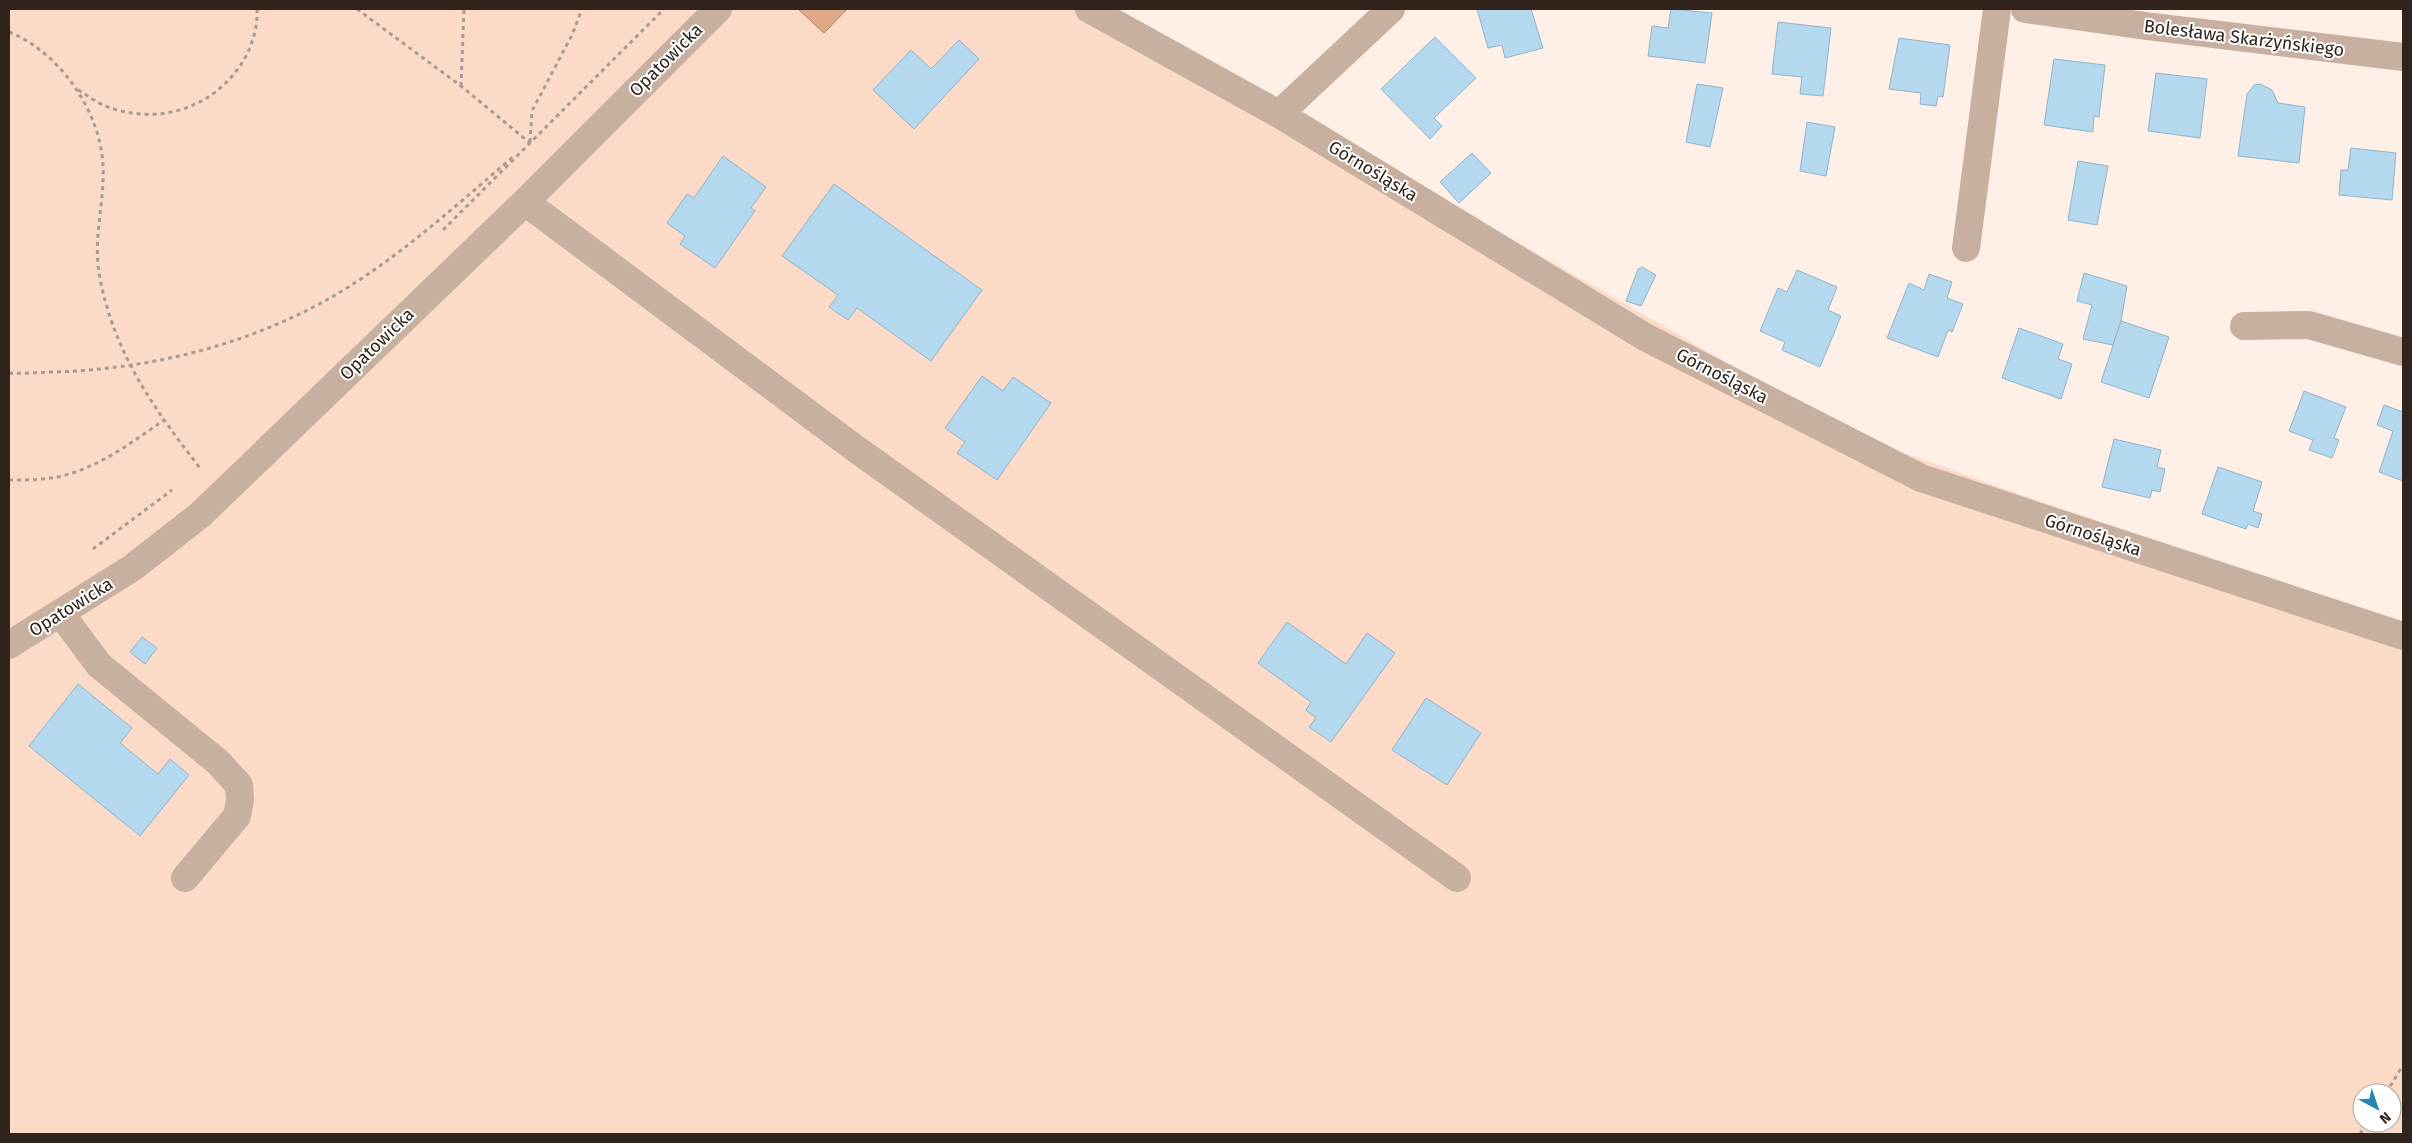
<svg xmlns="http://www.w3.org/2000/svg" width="2412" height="1143" font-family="'Fira Sans',sans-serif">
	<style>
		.green { fill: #fbdbc8; fill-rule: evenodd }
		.water { fill: #dfa987; stroke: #ab8167 }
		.building { fill: #b4d9ee; stroke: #91b4c8 }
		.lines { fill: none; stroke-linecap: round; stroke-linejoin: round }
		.path { stroke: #a99b93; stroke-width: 3; stroke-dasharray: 4 4; stroke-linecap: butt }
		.minor { stroke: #c8b0a1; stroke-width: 28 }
		.labels { text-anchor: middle; stroke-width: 4; stroke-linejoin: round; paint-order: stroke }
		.street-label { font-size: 18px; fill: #31241c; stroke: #fff }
	</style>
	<rect width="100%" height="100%" fill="#fef0e7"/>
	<path class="green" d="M9,9H1080L1307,121L1851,434L2403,631V1134H9ZM2362,1093H2392V1123H2362Z"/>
	<path class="water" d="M798,9H847L824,33Z"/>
	<g class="building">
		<path d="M1477,9H1531L1543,48L1505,58L1502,45L1488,48Z"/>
		<path d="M1671,9L1712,13L1705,63L1648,56L1652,26L1668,28Z"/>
		<path d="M1778,22L1831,28L1823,96L1800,94L1802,77L1772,74Z"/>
		<path d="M1435,37L1476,78L1434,118L1442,126L1430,139L1381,89Z"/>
		<path d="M1899,38L1950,45L1943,97L1938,96L1936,106L1920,104L1921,93L1889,89Z"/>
		<path d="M959,40L979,59L914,129L873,90L911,50L931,69Z"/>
		<path d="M2054,59L2105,65L2099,117L2094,116L2093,132L2044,125Z"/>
		<path d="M2156,73L2207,79L2200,138L2148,131Z"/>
		<path d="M1697,84L1723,88L1710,147L1686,142Z"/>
		<path d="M2260,84L2272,90L2278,103L2305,107L2299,163L2238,156L2247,94L2254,85Z"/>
		<path d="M1807,122L1835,127L1826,176L1800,171Z"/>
		<path d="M2351,148L2396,153L2392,200L2339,195L2341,170H2348Z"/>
		<path d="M1472,153L1491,173L1459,203L1440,182Z"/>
		<path d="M723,156L766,187L751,208L755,211L715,268L680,244L685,236L667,223L687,194L694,198Z"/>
		<path d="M2078,161L2108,166L2097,225L2068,220Z"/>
		<path d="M834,184L982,290L931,361L857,308L848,320L829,307L838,295L782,256Z"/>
		<path d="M1642,267L1656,275L1641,306L1626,301L1638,269Z"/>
		<path d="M1797,270L1837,287L1828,310L1841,316L1820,367L1782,350L1785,342L1760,331L1778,288L1787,292Z"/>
		<path d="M2084,273L2127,286L2121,321L2113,345L2083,339L2092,305L2077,301Z"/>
		<path d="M1929,274L1952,282L1947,298L1963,304L1952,332L1948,330L1938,357L1887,338L1909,283L1924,290Z"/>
		<path d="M2121,321L2169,337L2149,398L2101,382Z"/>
		<path d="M2019,328L2063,344L2058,359L2072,364L2061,399L2002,378Z"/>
		<path d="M982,376L1003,391L1013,377L1051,403L997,480L957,453L965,442L945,428Z"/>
		<path d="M2304,391L2346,407L2334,438L2339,440L2332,458L2309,450L2313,440L2289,431Z"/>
		<path d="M2384,405L2403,412V481L2379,472L2393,431L2377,425Z"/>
		<path d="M2114,439L2161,450L2157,467L2165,469L2160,492L2152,490L2150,498L2102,487Z"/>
		<path d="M2218,467L2262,482L2253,511L2262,514L2258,528L2248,524L2246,529L2202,514Z"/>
		<path d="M1287,622L1346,664L1367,633L1395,653L1331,742L1309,727L1316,718L1306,710L1311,702L1258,663Z"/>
		<path d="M142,637L157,648L145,664L130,652Z"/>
		<path d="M78,684L132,728L120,743L158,774L170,759L189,775L140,836L29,746Z"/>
		<path d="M1426,698L1481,733L1447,785L1392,750Z"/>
	</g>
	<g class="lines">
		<g class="path">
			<path d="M357,9L461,86L530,143"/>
			<path d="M9,32C59,52 100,110 103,165C105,202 92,240 100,278C114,353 154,409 200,468"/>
			<path d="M461,86L464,9"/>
			<path d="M78,90C87,95 96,102 105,106C155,125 209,111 240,66C251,50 258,29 257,9"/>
			<path d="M530,142L532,111L572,35L582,9"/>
			<path d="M443,230L664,9"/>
			<path d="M9,373C24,374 39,372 54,372C154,369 256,343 342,291C404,253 459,203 514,156"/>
			<path d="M9,480C23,480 37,480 51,478C93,472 131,443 164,420"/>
			<path d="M93,549L172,490"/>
			<path d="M2386,1093L2403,1065"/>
			<path d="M2360,1134L2367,1123"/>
		</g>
		<g class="minor">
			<path d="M1089,9L1279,114L1645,337L1921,478L2403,636"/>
			<path d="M2025,9L2146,26L2403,57"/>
			<path d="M1279,114L1391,9"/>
			<path d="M525,202L856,449L1457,878"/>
			<path d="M1966,248L1997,9"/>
			<path d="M2244,326L2309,325L2403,352"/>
			<path d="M61,614L99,665L218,762L239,785L240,800L237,816L185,878"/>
			<path d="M9,645L132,568L200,515L525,202L718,9"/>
		</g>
	</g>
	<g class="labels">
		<g class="street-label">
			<text transform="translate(2244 38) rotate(7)" y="6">Bolesława Skarżyńskiego</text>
			<text transform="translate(666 60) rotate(-45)" y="6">Opatowicka</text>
			<text transform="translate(1373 171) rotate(31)" y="6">Górnośląska</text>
			<text transform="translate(377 344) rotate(-44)" y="6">Opatowicka</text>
			<text transform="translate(1722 376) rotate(27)" y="6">Górnośląska</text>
			<text transform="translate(2093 535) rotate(18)" y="6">Górnośląska</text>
			<text transform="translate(71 607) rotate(-32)" y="6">Opatowicka</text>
		</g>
	</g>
	<rect width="2412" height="1143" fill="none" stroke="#31241c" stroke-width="20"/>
	<g transform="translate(2377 1108) rotate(140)"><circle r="24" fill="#ffffff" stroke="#ada7a4"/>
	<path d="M0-4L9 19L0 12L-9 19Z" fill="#2787b2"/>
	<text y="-8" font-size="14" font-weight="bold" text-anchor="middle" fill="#31241c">N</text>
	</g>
</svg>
